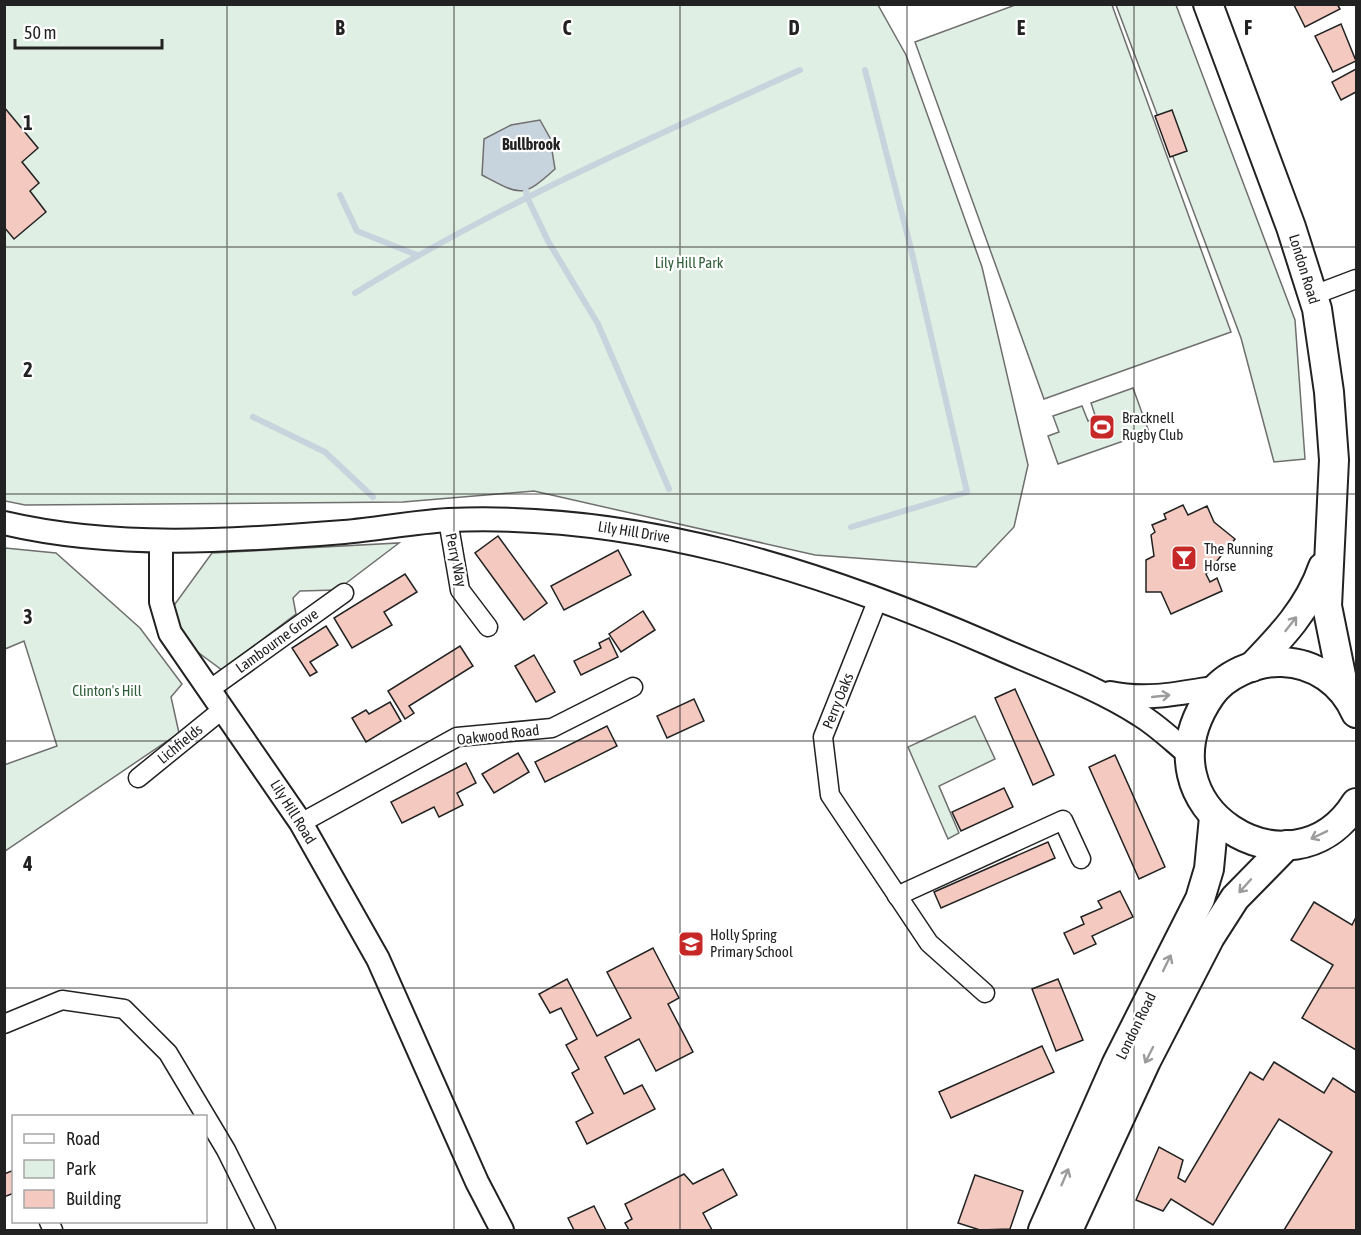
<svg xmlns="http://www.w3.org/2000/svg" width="1361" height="1235" font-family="'Asap Condensed',sans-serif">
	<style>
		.green { fill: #e0efe3; stroke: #6f6f6f; stroke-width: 1.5 }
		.water { fill: #c7d3dd; stroke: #6f6f6f; stroke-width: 1.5 }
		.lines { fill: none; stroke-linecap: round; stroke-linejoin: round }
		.stream { stroke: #c7d3dd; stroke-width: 6 }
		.building { fill: #f3c9c0; stroke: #222; stroke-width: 1.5 }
		.minor-casing { stroke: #222; stroke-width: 21 }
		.tertiary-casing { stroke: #222; stroke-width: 26 }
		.primary-casing { stroke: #222; stroke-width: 32 }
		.minor { stroke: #fff; stroke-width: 18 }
		.tertiary { stroke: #fff; stroke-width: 22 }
		.primary { stroke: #fff; stroke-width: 28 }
		.oneway { stroke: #9c9c9c }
		.grid { fill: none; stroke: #222; stroke-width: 1.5; stroke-opacity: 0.55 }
		.labels { text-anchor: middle; stroke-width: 4.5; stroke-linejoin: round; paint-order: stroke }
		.park-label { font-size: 15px; fill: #2f5e38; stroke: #fff }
		.street-label { font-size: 15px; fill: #222; stroke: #fff }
		.poi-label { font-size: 15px; fill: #222; stroke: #fff; text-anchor: start }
		.neighbourhood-label { font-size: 16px; font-weight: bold; fill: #222; stroke: #fff }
		.grid-label { font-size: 20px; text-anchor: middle; font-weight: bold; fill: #222; stroke: #fff; stroke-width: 4.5; stroke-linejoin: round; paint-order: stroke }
	</style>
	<rect width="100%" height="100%" fill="#fff"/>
	<g class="green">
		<path d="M1018,4L1112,5L1231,332L1044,399L915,42Z"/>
		<path d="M4,5H878L906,55L982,267L1028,465L1014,527L976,567L815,555L534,491L403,502L25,505L5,501Z"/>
		<path d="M1116,5H1176L1295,320L1305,459L1274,462L1241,338Z"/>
		<path d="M1133,388L1149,432L1058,464L1048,436L1059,432L1053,416L1082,406L1088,421L1096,418L1091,403Z"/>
		<path d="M399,543L337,590L300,591L293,598L296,614L222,670L184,642L167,615L212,553Z"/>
		<path d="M5,548L56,553L140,628L182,684L171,697L179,733L5,851L4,765L57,746L24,641L5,649Z"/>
		<path d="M975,716L995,759L939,786L959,833L948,839L908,747Z"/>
	</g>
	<path class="water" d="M540,120L550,138L555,169C522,199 520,195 482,175L484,139L511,125Z"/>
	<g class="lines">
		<g class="stream">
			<path d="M526,190L527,197L548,241L598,324L669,489"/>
			<path d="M340,195L357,231L417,255"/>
			<path d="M355,293C497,205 649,139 800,70"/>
			<path d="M253,417L325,452L373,497"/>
			<path d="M851,527L967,492L911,249L865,70"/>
		</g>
	</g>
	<g class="building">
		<path d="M1337,4L1340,9L1305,27L1294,5Z"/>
		<path d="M1341,24L1356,61L1333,72L1315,36Z"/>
		<path d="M1356,69V92L1341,100L1332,82Z"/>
		<path d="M4,107L38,148L22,162L39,183L30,191L46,212L14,239L4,227Z"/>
		<path d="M1172,110L1187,151L1170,157L1155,116Z"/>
		<path d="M1183,505L1188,515L1207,506L1214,522L1235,539L1206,574L1210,582L1217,578L1222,591L1171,614L1161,592H1146V560L1154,556L1151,535L1155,532L1152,525L1166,519L1164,514Z"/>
		<path d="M498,536L547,603L524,620L475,553Z"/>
		<path d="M618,550L631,575L564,610L551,586Z"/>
		<path d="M405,574L417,592L384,612L392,625L352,648L334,618Z"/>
		<path d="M643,611L655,630L621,652L609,634Z"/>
		<path d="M326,626L338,645L310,662L317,672L310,676L292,648Z"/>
		<path d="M609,638L618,657L581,675L574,661L601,648L599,643Z"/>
		<path d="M460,646L473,666L409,706L414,713L405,719L388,691Z"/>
		<path d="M534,655L555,692L536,702L515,666Z"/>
		<path d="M1015,689L1054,775L1033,785L995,698Z"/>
		<path d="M694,699L704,721L667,738L657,716Z"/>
		<path d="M390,702L401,721L366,742L352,718L366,710L369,714Z"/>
		<path d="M607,726L617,746L545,782L535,762Z"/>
		<path d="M518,753L529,772L494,793L482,774Z"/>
		<path d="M1115,755L1165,867L1139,879L1089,767Z"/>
		<path d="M466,763L476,783L457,793L463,805L439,817L434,807L402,823L391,802Z"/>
		<path d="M1004,788L1013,807L961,831L952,812Z"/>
		<path d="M1048,842L1055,858L941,908L934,892Z"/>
		<path d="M1120,891L1133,917L1092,936L1096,944L1074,954L1064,933L1084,924L1081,917L1102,908L1098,901Z"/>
		<path d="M1314,902L1352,925L1356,917V1050L1302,1018L1333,965L1291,940Z"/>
		<path d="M653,948L679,998L668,1004L693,1052L656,1071L639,1039L605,1057L624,1094L642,1085L655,1109L587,1144L576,1122L593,1113L572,1073L579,1069L566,1045L577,1039L561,1008L550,1013L539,994L567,979L597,1036L631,1018L607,972Z"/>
		<path d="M1058,979L1083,1040L1056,1051L1032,989Z"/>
		<path d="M1042,1046L1054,1072L951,1118L939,1092Z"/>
		<path d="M1274,1062L1324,1093L1333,1078L1356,1093V1230H1284L1332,1152L1279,1119L1213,1225L1171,1199L1163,1211L1136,1200L1159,1147L1183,1160L1178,1178L1185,1182L1250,1072L1263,1080Z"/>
		<path d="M723,1169L737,1195L703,1213L712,1230H629L625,1223L632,1219L625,1204L684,1174L693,1184Z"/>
		<path d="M14,1170V1193L4,1197V1174Z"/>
		<path d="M975,1175L1023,1191L1010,1229L980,1230L958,1223Z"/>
		<path d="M594,1206L606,1230H574L568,1218Z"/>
	</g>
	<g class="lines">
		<g class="minor-casing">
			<g id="minor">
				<path d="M1314,295L1356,279"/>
				<path d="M448,520L460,590L488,627"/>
				<path d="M878,599L823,737L830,795L929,943L985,993"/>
				<path d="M209,690L344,593"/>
				<path d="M138,778L223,709"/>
				<path d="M301,823L457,737L552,728L633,687"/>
				<path d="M897,896L1063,820L1081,859"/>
				<path d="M4,1024L62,1000L124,1009L168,1053L226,1150L266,1230"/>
				<path d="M49,1222L53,1230"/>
			</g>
		</g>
		<g class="tertiary-casing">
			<g id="tertiary">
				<path d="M4,523C115,549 232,541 344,532C379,529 414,522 449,520C637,512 818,570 989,644C1038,666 1095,686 1140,715C1158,726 1173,741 1189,754"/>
				<path d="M161,541V602L170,633L301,823L378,959L477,1182L502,1230"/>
				<path d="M1110,693C1147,701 1181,693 1218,687"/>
			</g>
		</g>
		<g class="primary-casing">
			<g id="primary">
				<path d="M1208,4L1291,227L1317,309L1329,392L1334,460L1327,606L1344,690"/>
				<path d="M1252,667C1281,637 1309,608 1323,567"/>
				<path d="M1356,713C1343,683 1315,663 1282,662C1256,661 1224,675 1210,696C1134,808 1293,904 1356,803"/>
				<path d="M1043,1230L1117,1063L1200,899L1209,869L1214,817"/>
				<path d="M1068,1230L1146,1061L1210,937L1235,898L1287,845"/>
			</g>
		</g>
		<use href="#minor" class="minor"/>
		<use href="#tertiary" class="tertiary"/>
		<use href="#primary" class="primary"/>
	</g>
	<defs><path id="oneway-shaft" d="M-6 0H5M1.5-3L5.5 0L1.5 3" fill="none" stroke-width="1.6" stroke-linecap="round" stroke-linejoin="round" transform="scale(1.5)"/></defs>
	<g class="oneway">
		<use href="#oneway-shaft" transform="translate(1291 624) rotate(-52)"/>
		<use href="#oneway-shaft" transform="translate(1161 696) rotate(-6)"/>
		<use href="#oneway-shaft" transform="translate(1319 835) rotate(154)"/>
		<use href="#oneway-shaft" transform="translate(1245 886) rotate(132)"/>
		<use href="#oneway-shaft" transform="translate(1167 963) rotate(-64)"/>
		<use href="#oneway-shaft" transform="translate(1149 1055) rotate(117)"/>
		<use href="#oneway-shaft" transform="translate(1065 1177) rotate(-67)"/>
	</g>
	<path class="grid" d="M227,4V1230M454,4V1230M680,4V1230M907,4V1230M1134,4V1230M4,247H1356M4,494H1356M4,741H1356M4,988H1356"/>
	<defs>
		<g id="stadium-square" transform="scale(1.35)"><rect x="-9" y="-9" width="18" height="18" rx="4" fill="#c62828" stroke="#fff"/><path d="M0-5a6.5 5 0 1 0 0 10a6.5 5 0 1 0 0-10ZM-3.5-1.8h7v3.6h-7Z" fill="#fff"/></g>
		<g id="bar-square" transform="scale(1.35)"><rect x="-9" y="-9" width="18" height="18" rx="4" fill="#c62828" stroke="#fff"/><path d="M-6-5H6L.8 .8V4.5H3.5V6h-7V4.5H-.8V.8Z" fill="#fff"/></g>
		<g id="school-square" transform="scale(1.35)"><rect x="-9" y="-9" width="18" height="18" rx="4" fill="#c62828" stroke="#fff"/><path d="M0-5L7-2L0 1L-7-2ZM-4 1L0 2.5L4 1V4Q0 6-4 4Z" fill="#fff"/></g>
	</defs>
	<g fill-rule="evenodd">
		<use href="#stadium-square" x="1102" y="427"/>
		<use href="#bar-square" x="1184" y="558"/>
		<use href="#school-square" x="691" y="944"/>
	</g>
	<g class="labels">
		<g class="park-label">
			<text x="689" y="268">Lily Hill Park</text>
			<text x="107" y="696">Clinton's Hill</text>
		</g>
		<g class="street-label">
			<text transform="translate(1304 269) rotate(73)" y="5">London Road</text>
			<text transform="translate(634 532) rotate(9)" y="5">Lily Hill Drive</text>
			<text transform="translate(456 560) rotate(78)" y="5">Perry Way</text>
			<text transform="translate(277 641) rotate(-36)" y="5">Lambourne Grove</text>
			<text transform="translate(838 701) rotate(-68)" y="5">Perry Oaks</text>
			<text transform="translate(498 735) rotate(-7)" y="5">Oakwood Road</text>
			<text transform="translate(180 744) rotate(-39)" y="5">Lichfields</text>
			<text transform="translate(293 812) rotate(58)" y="5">Lily Hill Road</text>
			<text transform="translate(1136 1026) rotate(-64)" y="5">London Road</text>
		</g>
		<g class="poi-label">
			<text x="1122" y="423">Bracknell<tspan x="1122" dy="17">Rugby Club</tspan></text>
			<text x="1204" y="554">The Running<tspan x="1204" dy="17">Horse</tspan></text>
			<text x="710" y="940">Holly Spring<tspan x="710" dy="17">Primary School</tspan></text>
		</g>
		<g class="neighbourhood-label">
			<text x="531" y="150">Bullbrook</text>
		</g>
	</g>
	<g class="grid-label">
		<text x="340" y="35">B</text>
		<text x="567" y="35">C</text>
		<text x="794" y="35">D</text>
		<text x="1021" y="35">E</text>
		<text x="1248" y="35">F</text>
		<text x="28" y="130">1</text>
		<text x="28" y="377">2</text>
		<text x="28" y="624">3</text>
		<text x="28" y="871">4</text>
	</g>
	<rect width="1361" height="1235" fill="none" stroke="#222222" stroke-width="12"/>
	<rect x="12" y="1115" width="195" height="108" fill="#ffffff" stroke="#a7a7a7" stroke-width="1.5"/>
	<rect x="24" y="1134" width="30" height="9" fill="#ffffff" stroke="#a7a7a7" stroke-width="1.5"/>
	<text x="66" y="1145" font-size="18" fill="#222222">Road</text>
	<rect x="24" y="1160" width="30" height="18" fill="#e0efe3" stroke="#a7a7a7" stroke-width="1.5"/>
	<text x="66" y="1175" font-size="18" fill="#222222">Park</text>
	<rect x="24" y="1190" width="30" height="18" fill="#f3c9c0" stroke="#a7a7a7" stroke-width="1.5"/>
	<text x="66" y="1205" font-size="18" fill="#222222">Building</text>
	<path d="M15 39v9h147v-9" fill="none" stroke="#222222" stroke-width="3"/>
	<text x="24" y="39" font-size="18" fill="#222222" stroke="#ffffff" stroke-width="4.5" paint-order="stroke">50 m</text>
</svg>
